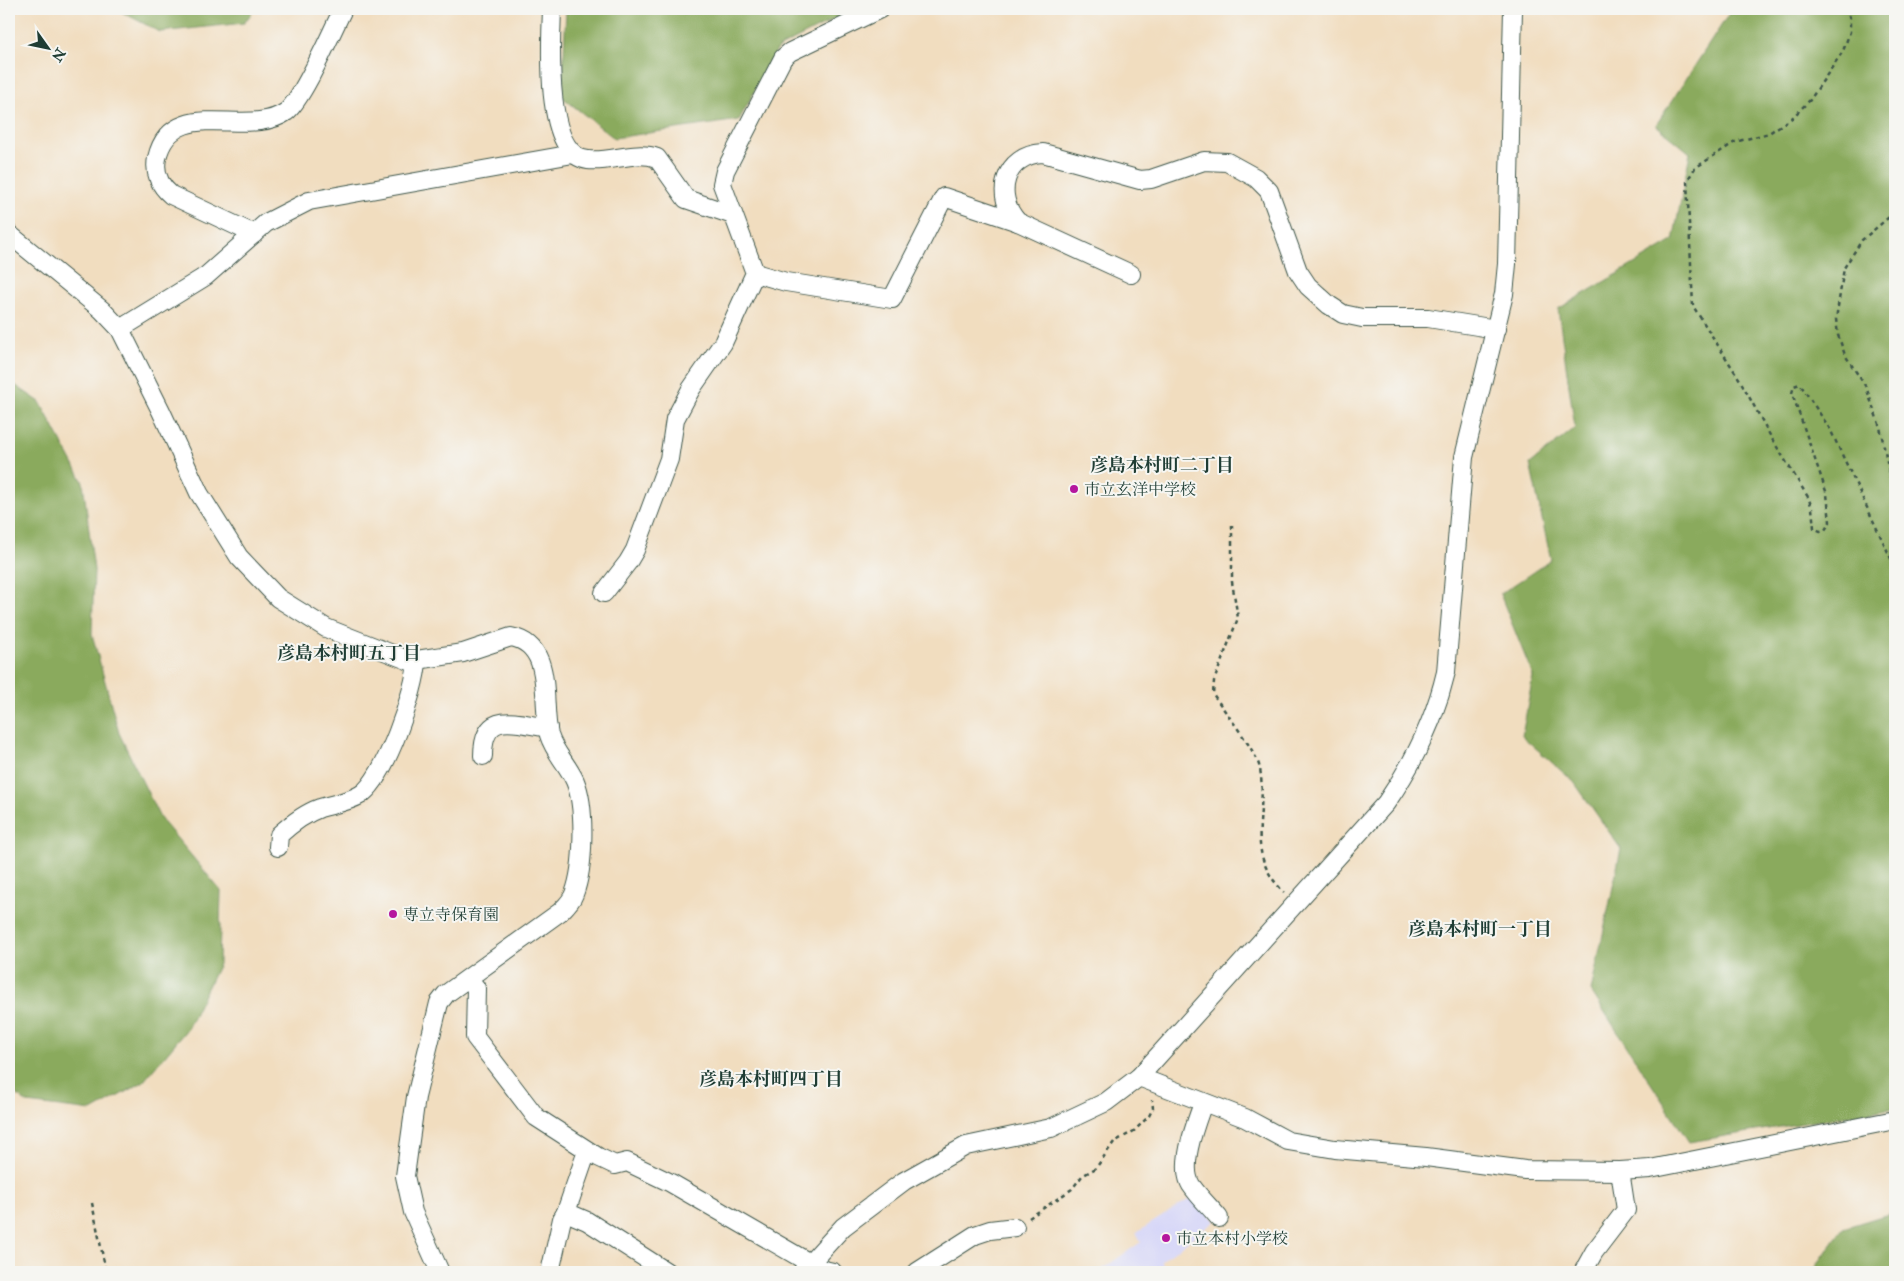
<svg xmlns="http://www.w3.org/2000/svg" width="1904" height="1281" font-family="'IM FELL Double Pica','Noto Serif JP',serif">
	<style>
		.built { fill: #d7d7f8 }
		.forest { fill: #8aaa5d; stroke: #547448 }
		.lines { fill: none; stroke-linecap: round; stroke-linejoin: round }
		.minor-casing { stroke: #3e5549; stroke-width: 20 }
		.path { stroke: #3e5549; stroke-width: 2.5; stroke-dasharray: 4 4; stroke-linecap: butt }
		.minor { stroke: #fff; stroke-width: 18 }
		.poi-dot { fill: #b5179e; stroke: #f6f6f2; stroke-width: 2 }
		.labels { text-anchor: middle; stroke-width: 4; stroke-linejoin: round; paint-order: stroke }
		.poi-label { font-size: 16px; fill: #1f3d34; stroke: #f6f6f2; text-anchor: start }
		.neighbourhood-label { font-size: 18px; font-weight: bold; fill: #1f3d34; stroke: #f6f6f2 }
	</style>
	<rect width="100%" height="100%" fill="#f6f6f2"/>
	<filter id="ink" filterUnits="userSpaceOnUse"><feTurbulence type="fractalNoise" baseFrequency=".02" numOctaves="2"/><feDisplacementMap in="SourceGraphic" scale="10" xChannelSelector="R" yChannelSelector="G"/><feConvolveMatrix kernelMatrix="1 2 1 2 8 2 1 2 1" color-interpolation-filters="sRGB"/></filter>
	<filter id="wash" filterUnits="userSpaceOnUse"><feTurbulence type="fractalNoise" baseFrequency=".0096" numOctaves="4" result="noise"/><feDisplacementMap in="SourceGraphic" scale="20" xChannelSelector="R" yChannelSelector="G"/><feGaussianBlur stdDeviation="1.12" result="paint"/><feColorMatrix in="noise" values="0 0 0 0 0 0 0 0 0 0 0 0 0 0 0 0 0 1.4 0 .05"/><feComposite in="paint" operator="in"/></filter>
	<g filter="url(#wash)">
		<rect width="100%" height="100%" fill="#f1ddbf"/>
		<path class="built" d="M1194,1196L1215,1221L1161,1261L1167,1272H1098L1141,1242L1136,1233Z"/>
		<g class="forest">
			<path d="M116,9H255L244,23L160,32Z"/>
			<path d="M566,9H855L778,48L739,120L614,138L562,97Z"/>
			<path d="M1732,9H1895V1108L1689,1142L1591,991L1621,849L1574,782L1522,736L1533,676L1500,594L1551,560L1530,464L1575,428L1558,309L1673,241L1690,153L1656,125Z"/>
			<path d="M9,381L40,402L83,482L94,570L92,634L119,733L160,818L221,891L219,964L187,1029L143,1082L92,1111L27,1103L9,1088Z"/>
			<path d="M1895,1212V1272H1812L1843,1228Z"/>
		</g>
	</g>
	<g filter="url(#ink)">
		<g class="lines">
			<g class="minor-casing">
				<g id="minor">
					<path d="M552,9C551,41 543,155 588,160C610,163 635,150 657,158L686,199L733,215"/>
					<path d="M9,234L102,310L120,329L161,411L199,493L239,557L278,598L326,628L410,661L463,653L511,637C555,645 541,703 549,735C554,752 568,765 575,781C586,807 584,868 574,894C571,902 566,906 560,912L446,994L439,1003L416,1097L405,1176L413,1212L440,1272"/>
					<path d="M254,234L171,195C160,186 154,173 157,158C172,94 248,139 286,112C303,99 332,31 343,9"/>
					<path d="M755,273L786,282L892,299L944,197L1018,222"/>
					<path d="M1131,274L1018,222C993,196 1004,155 1043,153L1140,180L1151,179L1204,161L1227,162L1256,178L1269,191L1298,271L1308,286L1329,305L1343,314L1362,318H1428L1496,329"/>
					<path d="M120,329L206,276L266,223L309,201L573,154"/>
					<path d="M604,593L628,562L635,550L669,459L675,419L691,389L723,343L755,273L722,184L725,171L783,58L790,52L880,9"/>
					<path d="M483,756C483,709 515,723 548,728"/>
					<path d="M278,847L279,835C290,825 306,813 320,808C333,804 348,802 360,795C385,780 416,689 417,661"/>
					<path d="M469,979L476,988L475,1037L536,1117L598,1157L615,1165L627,1162L671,1183L820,1269L833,1272"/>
					<path d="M1139,1077L1245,1118L1288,1141L1335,1149L1426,1157L1525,1170L1620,1171L1650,1169L1895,1120"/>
					<path d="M1203,1103C1196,1123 1179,1165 1191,1185C1199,1197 1210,1207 1219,1218"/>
					<path d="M566,1212L587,1221L667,1272"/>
					<path d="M550,1272L562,1219L566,1212L587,1151"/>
					<path d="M802,1272L843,1227L904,1181L966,1146L1051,1128L1106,1102L1139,1077L1386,803C1413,764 1435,719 1446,672L1464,457L1504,294L1507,264L1513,9"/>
					<path d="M917,1272L975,1235L990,1230L1015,1227"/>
					<path d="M1583,1272L1594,1252L1626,1210L1620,1171"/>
				</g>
			</g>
			<g class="path">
				<path d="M1843,9L1850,18V32L1843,51L1810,100L1792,118L1769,133L1735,142L1695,168L1687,181L1693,306L1740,380L1772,439L1808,497L1812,508L1814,528L1820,531L1825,530L1830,522L1827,494L1792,393L1794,386L1800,384L1830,429L1895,567"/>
				<path d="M1895,212L1862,240L1844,268L1836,319L1838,335L1845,355L1866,387L1880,427L1895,501"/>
				<path d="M1232,525V582L1238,618L1214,681L1213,694C1224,711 1257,751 1260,769C1268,817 1243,852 1284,892"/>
				<path d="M92,1203L106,1272"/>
				<path d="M1029,1218L1072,1189L1082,1176L1096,1168L1114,1142L1134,1131L1149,1116L1153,1108L1152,1100"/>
			</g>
			<use href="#minor" class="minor"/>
		</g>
	</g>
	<g class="poi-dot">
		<circle cx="1074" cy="489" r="5"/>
		<circle cx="393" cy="914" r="5"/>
		<circle cx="1166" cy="1238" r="5"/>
	</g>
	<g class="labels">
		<g class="poi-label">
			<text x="1084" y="495">市立玄洋中学校</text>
			<text x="403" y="920">専立寺保育園</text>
			<text x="1176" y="1244">市立本村小学校</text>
		</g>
		<g class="neighbourhood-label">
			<text x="1162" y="471">彦島本村町二丁目</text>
			<text x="349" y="659">彦島本村町五丁目</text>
			<text x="1480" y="935">彦島本村町一丁目</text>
			<text x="771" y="1085">彦島本村町四丁目</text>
		</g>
	</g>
	<rect width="1904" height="1281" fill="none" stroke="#f6f6f2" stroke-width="30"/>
	<g transform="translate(48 48) rotate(123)" stroke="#f6f6f2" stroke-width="4" paint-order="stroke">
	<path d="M0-4L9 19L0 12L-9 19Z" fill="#1f3d34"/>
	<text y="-8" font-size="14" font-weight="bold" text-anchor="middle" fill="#1f3d34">N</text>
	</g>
</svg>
